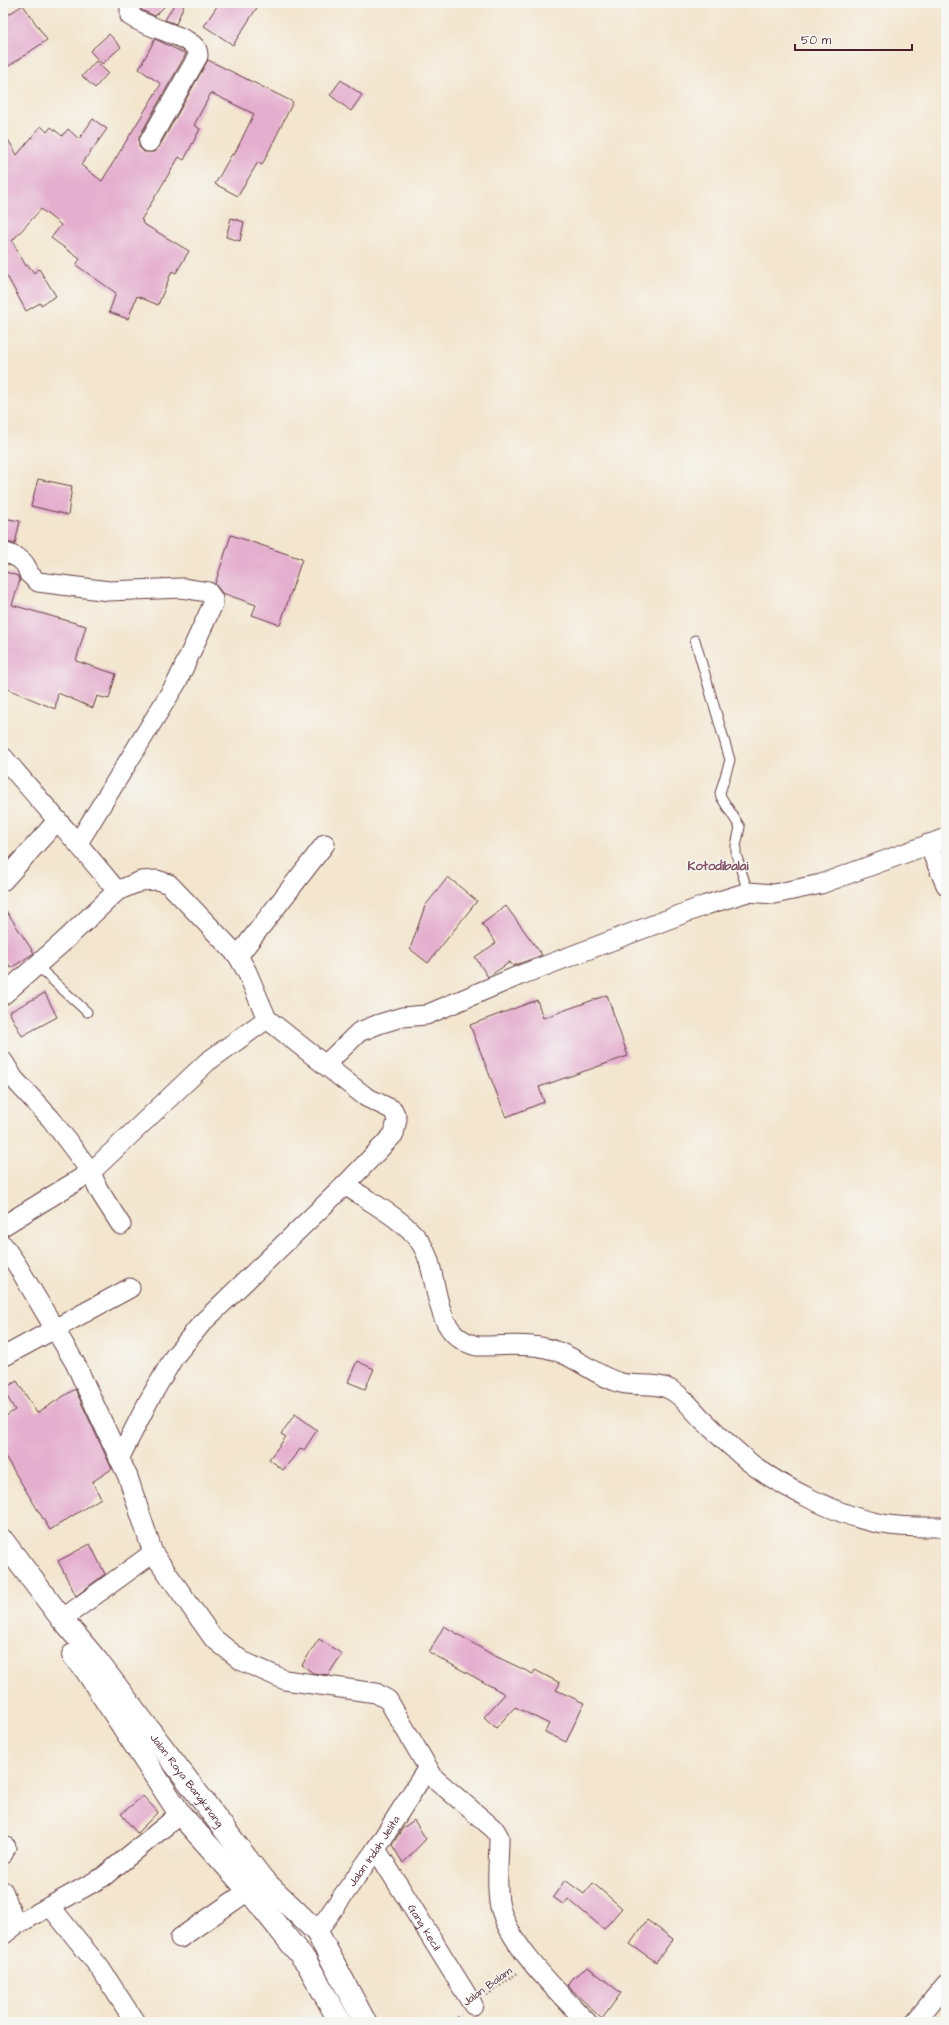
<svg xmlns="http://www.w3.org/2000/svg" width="949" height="2025" font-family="'Architects Daughter',sans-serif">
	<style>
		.building { fill: #e4aece }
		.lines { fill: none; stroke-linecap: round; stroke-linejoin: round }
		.lane-casing { stroke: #633d43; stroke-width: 11 }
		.street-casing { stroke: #633d43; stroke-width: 21 }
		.highway-casing { stroke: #633d43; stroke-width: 24 }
		.path { stroke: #633d43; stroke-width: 2.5; stroke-dasharray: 1 3; stroke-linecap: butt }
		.lane { stroke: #fff; stroke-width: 9 }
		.street { stroke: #fff; stroke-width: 19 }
		.highway { stroke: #fff; stroke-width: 22 }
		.labels { text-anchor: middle; stroke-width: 3; stroke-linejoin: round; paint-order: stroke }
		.street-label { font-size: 11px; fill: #4a1f2b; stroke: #f6f6f2 }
		.quarter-label { font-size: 13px; font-weight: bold; fill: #805164; stroke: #f6f6f2 }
	</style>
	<rect width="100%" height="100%" fill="#f6f6f2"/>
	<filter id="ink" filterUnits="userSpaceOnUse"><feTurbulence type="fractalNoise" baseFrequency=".025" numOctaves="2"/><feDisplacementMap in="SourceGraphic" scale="8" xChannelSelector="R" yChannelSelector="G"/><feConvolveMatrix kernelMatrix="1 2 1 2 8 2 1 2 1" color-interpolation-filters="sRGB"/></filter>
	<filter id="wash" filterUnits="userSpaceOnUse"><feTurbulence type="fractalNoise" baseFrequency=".012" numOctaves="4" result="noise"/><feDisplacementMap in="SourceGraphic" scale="16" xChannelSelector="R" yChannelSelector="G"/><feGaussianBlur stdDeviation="0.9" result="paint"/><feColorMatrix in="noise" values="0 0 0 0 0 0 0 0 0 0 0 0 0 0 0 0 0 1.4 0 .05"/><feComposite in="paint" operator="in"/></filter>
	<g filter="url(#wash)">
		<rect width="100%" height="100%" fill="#f3e5ce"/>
		<g id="blocks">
			<g class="building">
				<path d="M141,3H168L155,16L141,10Z"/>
				<path d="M175,3L184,5L176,24L165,20Z"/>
				<path d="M219,3H260L233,45L204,26Z"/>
				<path d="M23,5L47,40L3,70V18Z"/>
				<path d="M109,34L121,47L102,64L90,51Z"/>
				<path d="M155,39L186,54L139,137V147L144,152H154L159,147L208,60L293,102L262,165L258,162L238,196L215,184L232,154L234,155L254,114L211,93L194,125L200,129L184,160L179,157L141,220L143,221L142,223L189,251L176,273L172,271L158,305L137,296L128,319L109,312L116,293L76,265L80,259L51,238L61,225L41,209L12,241L26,266L28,265L34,273L39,269L56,296L41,305L40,303L26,311L7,276L3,278V131L17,155L41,126L47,132L51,127L62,136L68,129L79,139L93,119L107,129L81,165L102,181L161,84L139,69Z"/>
				<path d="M96,61L108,73L95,88L82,76Z"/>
				<path d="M341,80L362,95L351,111L330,95Z"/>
				<path d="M231,218L244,222L240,241L226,237Z"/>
				<path d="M38,479L72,486L68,515L31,506Z"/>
				<path d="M3,518L20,521L15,544L3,541Z"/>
				<path d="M231,535L302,559L280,625L252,615L256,605L222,593L215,584Z"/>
				<path d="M3,571L18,576L20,580L12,605L86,626L76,661L116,674L109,699L97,696L93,708L58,693L55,709L3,687Z"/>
				<path d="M448,877L477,901L428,963L410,949L425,906Z"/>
				<path d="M3,906L34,953L11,968L3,955Z"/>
				<path d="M506,906L542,955L513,966L510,962L488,977L475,957L496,943L482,924Z"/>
				<path d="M45,993L57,1017L22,1036L9,1012Z"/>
				<path d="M607,995L628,1056L539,1087L544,1102L506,1117L470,1025L537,1000L543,1018Z"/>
				<path d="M357,1361L374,1369L365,1389L348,1382Z"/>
				<path d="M17,1381L37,1413L75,1389L112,1469L92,1482L101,1498L50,1530L3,1453V1418L15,1410L3,1389Z"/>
				<path d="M295,1414L317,1430L304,1450L301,1448L283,1470L269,1459L286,1437L281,1434Z"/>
				<path d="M90,1544L105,1574L76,1596L58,1561Z"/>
				<path d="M444,1626L491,1654L533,1674L535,1670L560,1683L556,1690L584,1703L566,1742L545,1732L549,1724L515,1707L496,1728L484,1717L505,1694L429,1652Z"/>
				<path d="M319,1639L342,1654L328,1675L313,1673L302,1665Z"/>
				<path d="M143,1796L158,1812L137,1833L121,1814Z"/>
				<path d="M414,1820L426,1839L403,1863L392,1845L403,1828Z"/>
				<path d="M565,1880L584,1894L593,1883L622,1908L604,1929L568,1899L564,1905L553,1897Z"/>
				<path d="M647,1920L673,1939L656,1962L630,1944Z"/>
				<path d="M588,1967L621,1993L602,2019L567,1985L572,1978Z"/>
			</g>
		</g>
	</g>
	<g filter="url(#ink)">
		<use href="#blocks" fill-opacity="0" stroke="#633d43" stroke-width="1"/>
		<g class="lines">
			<g class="lane-casing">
				<g id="lane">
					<path d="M695,640L730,760L720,793L721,797L740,827L736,846V854L748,892"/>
					<path d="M36,965L87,1012"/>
				</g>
			</g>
			<g class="street-casing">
				<g id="street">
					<path d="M130,3V16C147,28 185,35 195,47C197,49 198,53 198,56L149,142"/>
					<path d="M3,552C16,556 26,560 29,574L38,582L109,591L182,588L208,592L213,599V604L177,682L78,843"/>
					<path d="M3,757C41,802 80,845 117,891"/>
					<path d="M928,844L946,885"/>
					<path d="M3,881L57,821"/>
					<path d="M238,956L325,844"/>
					<path d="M3,995L62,943L117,891L141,881L157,880L169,884L238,956L247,972L267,1019L325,1065L359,1032L379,1024L402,1017L426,1015L518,976L706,905L748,892L774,894L821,884L946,838"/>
					<path d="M3,1061L14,1079L51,1119L91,1172L98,1189L121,1225"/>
					<path d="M345,1185C370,1202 402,1218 420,1242C442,1273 428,1335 477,1346C504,1346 537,1342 561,1353C581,1361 597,1376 618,1382C635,1388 654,1381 671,1390C684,1397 692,1409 702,1419C715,1432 728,1444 742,1456C772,1483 843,1518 883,1524C904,1528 924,1527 946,1527"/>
					<path d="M3,1226L91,1172L207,1062L267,1019"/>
					<path d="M3,1245L17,1265L75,1363L128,1477L153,1553L213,1638L242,1661L285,1680L376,1693L388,1700L434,1778L495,1830L499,1837C499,1858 496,1881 499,1902C506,1943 559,1993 587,2022"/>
					<path d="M3,1357L130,1288"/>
					<path d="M119,1459L149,1400L174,1357L202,1323L345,1185L394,1134L397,1119L393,1110L366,1097L325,1065"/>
					<path d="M62,1619L153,1553"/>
					<path id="s1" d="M376,1849L473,2005"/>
					<path d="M3,1854L6,1847"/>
					<path d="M3,1891L16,1925"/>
					<path d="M50,1906L100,1968L135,2022"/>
					<path id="s2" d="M317,1932L376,1849L427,1769"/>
					<path d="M3,1935L16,1925L103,1877L180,1814"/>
					<path d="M180,1938L261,1882"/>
					<path d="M915,2022L946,1984"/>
				</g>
			</g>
			<g class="highway-casing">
				<g id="highway">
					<path id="s3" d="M3,1541L62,1619L97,1661L263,1880L317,1932L365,2022"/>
					<path d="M73,1655L86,1670L180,1814L249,1891L307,1963L340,2022"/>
				</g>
			</g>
			<g class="path">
				<path d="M487,1995L519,1972"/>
				<path d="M451,2022L461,2015"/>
			</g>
			<use href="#lane" class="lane"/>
			<use href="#street" class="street"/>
			<use href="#highway" class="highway"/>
		</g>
	</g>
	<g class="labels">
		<g class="street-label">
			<text dy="4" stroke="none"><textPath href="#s3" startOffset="302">Jalan Raya Bangkinang</textPath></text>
			<text dy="4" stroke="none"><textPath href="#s2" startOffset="99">Jalan Indah Jelita</textPath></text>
			<text dy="4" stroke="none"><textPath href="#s1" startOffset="92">Gang kecil</textPath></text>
			<text transform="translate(487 1986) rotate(-36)" y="4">Jalan Balam</text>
		</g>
		<g class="quarter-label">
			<text x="718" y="870">Kotodibalai</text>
		</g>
	</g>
	<rect width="949" height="2025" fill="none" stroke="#f6f6f2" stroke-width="16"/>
	<path d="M795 44v6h117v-6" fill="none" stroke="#4a1f2b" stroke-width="2"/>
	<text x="801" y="44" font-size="12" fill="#4a1f2b" stroke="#f6f6f2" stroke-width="3" paint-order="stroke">50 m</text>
</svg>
